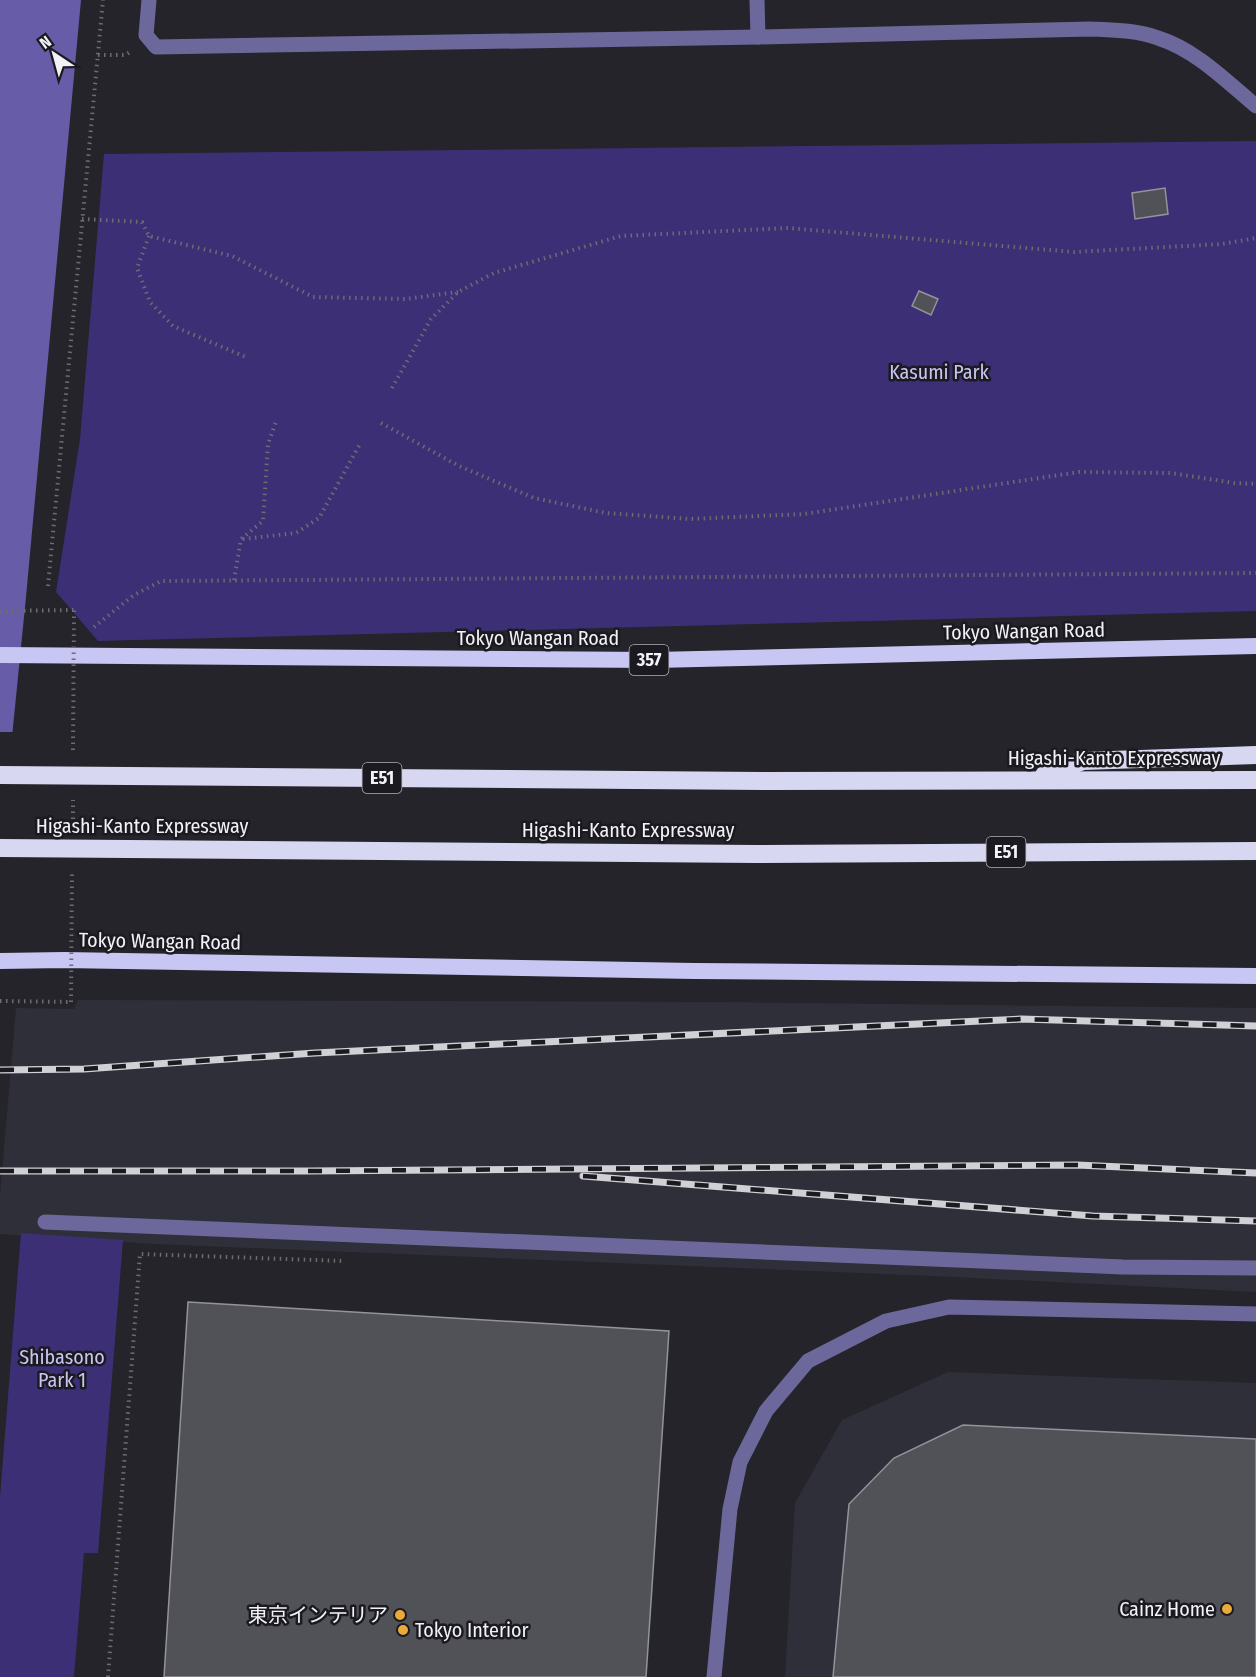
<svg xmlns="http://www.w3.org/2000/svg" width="1256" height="1677" font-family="'Fira Sans Condensed','Noto Sans JP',sans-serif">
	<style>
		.built { fill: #2f2f3a }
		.green { fill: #3c2f76 }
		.water { fill: #665ca8 }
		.pier { fill: #24242a }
		.building { fill: #515158; stroke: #94939b; stroke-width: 1.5 }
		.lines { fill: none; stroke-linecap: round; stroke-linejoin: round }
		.path { stroke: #6c6c71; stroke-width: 4; stroke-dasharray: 1.5 4.5; stroke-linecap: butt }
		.service { stroke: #6d689c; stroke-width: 15 }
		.minor { stroke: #6d689c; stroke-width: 15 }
		.tertiary { stroke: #6d689c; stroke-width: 15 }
		.trunk { stroke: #c8c6f2; stroke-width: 16 }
		.motorway { stroke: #d8d7f1; stroke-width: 18 }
		.rail-casing { stroke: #d1d0d5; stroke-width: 7 }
		.rail { stroke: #1b1a20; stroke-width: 4.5; stroke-dasharray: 14; stroke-linecap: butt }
		.path-bridge { stroke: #6c6c71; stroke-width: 4; stroke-dasharray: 1.5 4.5; stroke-linecap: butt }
		.motorway-bridge { stroke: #d8d7f1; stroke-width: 18 }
		.poi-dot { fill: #eaaa39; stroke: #1b1a20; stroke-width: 2 }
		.labels { text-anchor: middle; stroke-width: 5; stroke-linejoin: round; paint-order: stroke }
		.shield { fill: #1b1a20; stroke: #b2b0b6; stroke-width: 1.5 }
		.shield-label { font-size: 18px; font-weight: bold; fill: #f2f1f6 }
		.park-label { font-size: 20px; fill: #c8c5f0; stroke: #1b1a20 }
		.street-label { font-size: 20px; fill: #f2f1f6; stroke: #1b1a20 }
		.poi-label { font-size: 20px; fill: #f2f1f6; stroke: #1b1a20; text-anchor: end }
	</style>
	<rect width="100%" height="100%" fill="#24242a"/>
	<g class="built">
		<path d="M78,1000L707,1002L1256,1008V1292L933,1276L155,1244L0,1234V1196L16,1008L74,1009Z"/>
		<path d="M948,1372L1256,1383V1677H785L795,1503L842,1420Z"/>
	</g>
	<g class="green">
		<path d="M1256,141V611L98,641L56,592L80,439L104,154Z"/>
		<path d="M21,1233L123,1240L98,1553H84L74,1677H0V1497Z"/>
	</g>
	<path class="water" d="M0,0H81L26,597L0,857Z"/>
	<path class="pier" d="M0,732H16L3,857L0,860Z"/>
	<g class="building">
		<path d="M1165,188L1168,214L1135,219L1132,193Z"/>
		<path d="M919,291L938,299L931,315L912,306Z"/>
		<path d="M188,1302L669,1331L646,1677H164Z"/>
		<path d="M963,1425L1256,1439V1677H833L849,1504L894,1458Z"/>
	</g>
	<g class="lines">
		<g class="path">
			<path d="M98,55H125L130,52"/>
			<path d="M82,219L142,222L149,236L232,256L313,297L405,299L458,292"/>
			<path d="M149,236L137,268L150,302L173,326L248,358"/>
			<path d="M392,388L431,319L458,292L494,273L621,236L788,228L1074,252L1222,244L1256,238"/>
			<path d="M381,423L459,466L534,498L606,513L690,519L804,514L1079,472L1171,473L1234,483L1256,484"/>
			<path d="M243,539L296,533L319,518L361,442"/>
			<path d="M234,580L241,539L263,521L268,444L277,419"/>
			<path d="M48,586L103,0"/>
			<path d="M0,611L74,610"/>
			<path d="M94,627L134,595L161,581L1256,573"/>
			<path d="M0,1001L71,1002"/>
			<path d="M108,1677L140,1254L344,1261"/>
		</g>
		<path class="service" d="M45,1222L1123,1267L1256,1268"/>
		<g class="minor">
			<path d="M149,0L146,35L156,47L758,37L1090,29C1112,30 1136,30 1158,38C1196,50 1226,81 1256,106"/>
			<path d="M757,0L758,37"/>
		</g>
		<path class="tertiary" d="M714,1677L730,1509L740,1462L766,1411L808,1361L886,1321L949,1307L1256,1314"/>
		<g class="trunk">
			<path d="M0,655L655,660L1256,646"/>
			<path d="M0,961L64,960L694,971L1256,976"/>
		</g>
		<g class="motorway">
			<path d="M1044,775L1083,761L1256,755"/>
			<path d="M764,781L1256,780"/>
			<path d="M757,854L1256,851"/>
		</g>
		<g class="rail-casing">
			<g id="rail">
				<path d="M0,1070L84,1069L315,1053L1021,1019L1256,1026"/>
				<path d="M0,1171H307L1077,1165L1256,1173"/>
				<path d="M583,1176L1093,1216L1256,1221"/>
			</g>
		</g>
		<use href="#rail" class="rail"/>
		<g class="path-bridge">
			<path d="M73,750L74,610"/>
			<path d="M73,825V800"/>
			<path d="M71,1002L72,872"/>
		</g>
		<g class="motorway-bridge">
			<path d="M0,775L764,781"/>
			<path d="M0,848L757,854"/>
		</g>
	</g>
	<g class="poi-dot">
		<circle cx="1227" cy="1609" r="6"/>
		<circle cx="400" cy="1615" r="6"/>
		<circle cx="403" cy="1630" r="6"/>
	</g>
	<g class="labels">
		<g class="shield">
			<rect x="629.5" y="645" width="39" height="30" rx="4.5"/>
			<rect x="362.5" y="763" width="39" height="30" rx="4.5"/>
			<rect x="986.5" y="837" width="39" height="30" rx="4.5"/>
		</g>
		<g class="shield-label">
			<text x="649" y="666">357</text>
			<text x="382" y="784">E51</text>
			<text x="1006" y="858">E51</text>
		</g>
		<g class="park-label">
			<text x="939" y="379">Kasumi Park</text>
			<text x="62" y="1364">Shibasono<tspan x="62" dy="23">Park 1</tspan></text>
		</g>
		<g class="street-label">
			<text transform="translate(1024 631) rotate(-1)" y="7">Tokyo Wangan Road</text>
			<text x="538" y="645">Tokyo Wangan Road</text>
			<text x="1114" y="765">Higashi-Kanto Expressway</text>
			<text x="142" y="833">Higashi-Kanto Expressway</text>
			<text x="628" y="837">Higashi-Kanto Expressway</text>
			<text transform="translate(160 941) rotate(1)" y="7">Tokyo Wangan Road</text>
		</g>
		<g class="poi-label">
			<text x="1215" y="1616">Cainz Home</text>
			<text x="388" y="1622">東京インテリア</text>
			<text x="415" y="1637" text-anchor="start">Tokyo Interior</text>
		</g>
	</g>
	<g transform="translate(54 54) rotate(324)" stroke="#1b1a20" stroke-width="4.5" paint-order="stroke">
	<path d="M0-4.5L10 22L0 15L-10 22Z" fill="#f2f1f6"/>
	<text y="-9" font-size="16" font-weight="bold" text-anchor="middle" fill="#f2f1f6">N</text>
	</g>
</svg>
